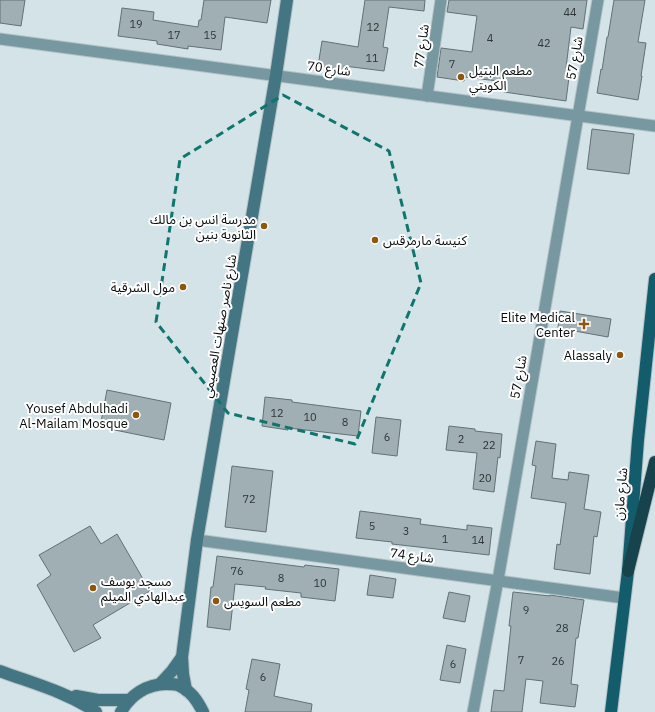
<svg xmlns="http://www.w3.org/2000/svg" width="655" height="712" font-family="'IBM Plex Sans','Noto Sans Arabic',sans-serif">
	<style>
		.building { fill: #9fafb3; stroke: #637175 }
		.lines { fill: none; stroke-linecap: round; stroke-linejoin: round }
		.street-casing { stroke: #b3c1c5; stroke-width: 13 }
		.secondary-casing { stroke: #b3c1c5; stroke-width: 14 }
		.primary-casing { stroke: #b3c1c5; stroke-width: 14 }
		.highway-casing { stroke: #b3c1c5; stroke-width: 14 }
		.street { stroke: #7898a1; stroke-width: 11 }
		.secondary { stroke: #437582; stroke-width: 12 }
		.primary { stroke: #135c6c; stroke-width: 12 }
		.highway { stroke: #17434d; stroke-width: 12 }
		.marked { fill: none; stroke: #0f766e; stroke-width: 3; stroke-dasharray: 8 5; stroke-linejoin: round }
		.poi-dot { fill: #8e570d; stroke: #fff; stroke-width: 1.5 }
		.labels { text-anchor: middle; stroke-width: 4; stroke-linejoin: round; paint-order: stroke }
		.number-label { font-size: 11px; fill: #2e3637 }
		.street-label { font-size: 13px; fill: #080d0e; stroke: #fff }
		.poi-label { font-size: 13px; fill: #080d0e; stroke: #fff; text-anchor: end }
	</style>
	<rect width="100%" height="100%" fill="#d3e3e8"/>
	<g class="building">
		<path d="M0,0H25L21,26L0,23Z"/>
		<path d="M204,0H271L267,23L225,17L221,50L188,46V49L157,44V41L118,36L122,8L154,12L153,20L198,27L199,20H201Z"/>
		<path d="M365,0H425L424,11L389,7L383,47L388,48L384,71L344,66V70L318,66L322,41L358,47Z"/>
		<path d="M449,0H587L583,29L571,27L566,68L570,69L566,101L504,92L506,82L465,77L464,81L437,77L441,48L472,52L477,16L447,12Z"/>
		<path d="M614,0H645L638,42L646,43L641,76H642L638,100L597,93L601,69L602,70L607,37H608Z"/>
		<path d="M592,129L634,134L629,174L587,169Z"/>
		<path d="M560,311L611,319L608,337L558,328Z"/>
		<path d="M107,390L171,403L164,440L100,427Z"/>
		<path d="M265,397L292,400V402L361,411L358,436L288,428V430L262,426Z"/>
		<path d="M376,417L401,420L397,456L372,453Z"/>
		<path d="M449,426L475,429V431L502,434L500,458L498,457L494,492L473,489L477,453L446,450Z"/>
		<path d="M536,441L556,444L552,478L568,480L569,472L589,475L584,509L601,512L597,537L594,536L590,574L554,569L557,544L560,545L566,503L531,498L536,466L532,465Z"/>
		<path d="M232,466L273,471L266,532L225,527Z"/>
		<path d="M360,511L421,519L420,524L467,530V525L492,528L489,555L392,544V542L356,538Z"/>
		<path d="M90,526L101,544L117,534L150,591L93,625L101,638L74,652L37,585L51,575L39,555Z"/>
		<path d="M217,556L304,567L305,565L339,569L335,601L301,597V593L265,589L266,587L235,584L230,630L207,627L211,587H213Z"/>
		<path d="M370,575L396,579L393,598L367,595Z"/>
		<path d="M449,592L470,596L465,622L443,618Z"/>
		<path d="M513,592L550,596V595L584,600L578,638H576L571,684L578,685L575,707L540,703L543,681L526,679L522,712H491L494,690L504,691L511,626H509Z"/>
		<path d="M447,645L466,649L460,683L440,680Z"/>
		<path d="M252,659L280,664L274,696L312,704L311,712H245L249,690L246,689Z"/>
	</g>
	<g class="lines">
		<g class="street-casing">
			<g id="street">
				<path d="M0,39L655,126"/>
				<path d="M427,96L441,0"/>
				<path d="M197,540L624,598"/>
				<path d="M473,712L498,580L598,0"/>
			</g>
		</g>
		<g class="secondary-casing">
			<g id="secondary">
				<path d="M0,671C32,683 67,692 96,712"/>
				<path d="M160,684L172,671L182,657"/>
				<path d="M186,690L183,674L182,657L197,540L276,75L287,0"/>
				<path d="M76,696L98,700H129"/>
				<path d="M121,712C130,695 147,684 166,684C170,684 175,684 178,685C191,691 197,700 203,712"/>
			</g>
		</g>
		<g class="primary-casing">
			<path id="primary" d="M611,712L628,571L638,440L655,279"/>
		</g>
		<g class="highway-casing">
			<path id="highway" d="M628,571L655,462"/>
		</g>
		<use href="#street" class="street"/>
		<use href="#secondary" class="secondary"/>
		<use href="#primary" class="primary"/>
		<use href="#highway" class="highway"/>
	</g>
	<path class="marked" d="M283,95L389,151L421,283L355,444L228,413L156,322L180,159Z"/>
	<g class="poi-dot">
		<circle cx="461" cy="77" r="4"/>
		<circle cx="264" cy="226" r="4"/>
		<circle cx="375" cy="240" r="4"/>
		<circle cx="183" cy="287" r="4"/>
		<path d="M582 318h4v4h4v4h-4v4h-4v-4h-4v-4h4z"/>
		<circle cx="620" cy="355" r="4"/>
		<circle cx="136" cy="415" r="4"/>
		<circle cx="93" cy="588" r="4"/>
		<circle cx="216" cy="601" r="4"/>
	</g>
	<g class="labels">
		<g class="number-label">
			<text x="570" y="16">44</text>
			<text x="136" y="28">19</text>
			<text x="373" y="31">12</text>
			<text x="174" y="39">17</text>
			<text x="210" y="39">15</text>
			<text x="490" y="42">4</text>
			<text x="544" y="47">42</text>
			<text x="372" y="62">11</text>
			<text x="452" y="68">7</text>
			<text x="277" y="417">12</text>
			<text x="310" y="421">10</text>
			<text x="345" y="426">8</text>
			<text x="387" y="441">6</text>
			<text x="461" y="443">2</text>
			<text x="489" y="449">22</text>
			<text x="485" y="482">20</text>
			<text x="249" y="503">72</text>
			<text x="372" y="530">5</text>
			<text x="406" y="535">3</text>
			<text x="445" y="543">1</text>
			<text x="478" y="544">14</text>
			<text x="237" y="575">76</text>
			<text x="281" y="582">8</text>
			<text x="320" y="587">10</text>
			<text x="526" y="614">9</text>
			<text x="562" y="632">28</text>
			<text x="521" y="664">7</text>
			<text x="558" y="665">26</text>
			<text x="453" y="668">6</text>
			<text x="263" y="681">6</text>
		</g>
		<g class="street-label">
			<text transform="translate(421 46) rotate(-82)" y="5">شارع 77</text>
			<text transform="translate(574 58) rotate(-80)" y="5">شارع 57</text>
			<text transform="translate(329 68) rotate(8)" y="5">شارع 70</text>
			<text transform="translate(219 326) rotate(-80)" y="5">شارع ناصر صنهات العصيمي</text>
			<text transform="translate(518 377) rotate(-80)" y="5">شارع 57</text>
			<text transform="translate(620 494) rotate(-85)" y="5">شارع مازن</text>
			<text transform="translate(412 555) rotate(8)" y="5">شارع 74</text>
		</g>
		<g class="poi-label">
			<text x="469" y="75" text-anchor="start">مطعم البتيل<tspan x="469" dy="15">الكويتي</tspan></text>
			<text x="256" y="224">مدرسة انس بن مالك<tspan x="256" dy="15">الثانوية بنين</tspan></text>
			<text x="383" y="245" text-anchor="start">كنيسة مارمرقس</text>
			<text x="175" y="292">مول الشرقية</text>
			<text x="575" y="322">Elite Medical<tspan x="575" dy="15">Center</tspan></text>
			<text x="612" y="360">Alassaly</text>
			<text x="128" y="413">Yousef Abdulhadi<tspan x="128" dy="15">Al-Mailam Mosque</tspan></text>
			<text x="101" y="586" text-anchor="start">مسجد يوسف<tspan x="101" dy="15">عبدالهادي الميلم</tspan></text>
			<text x="224" y="606" text-anchor="start">مطعم السويس</text>
		</g>
	</g>
</svg>
